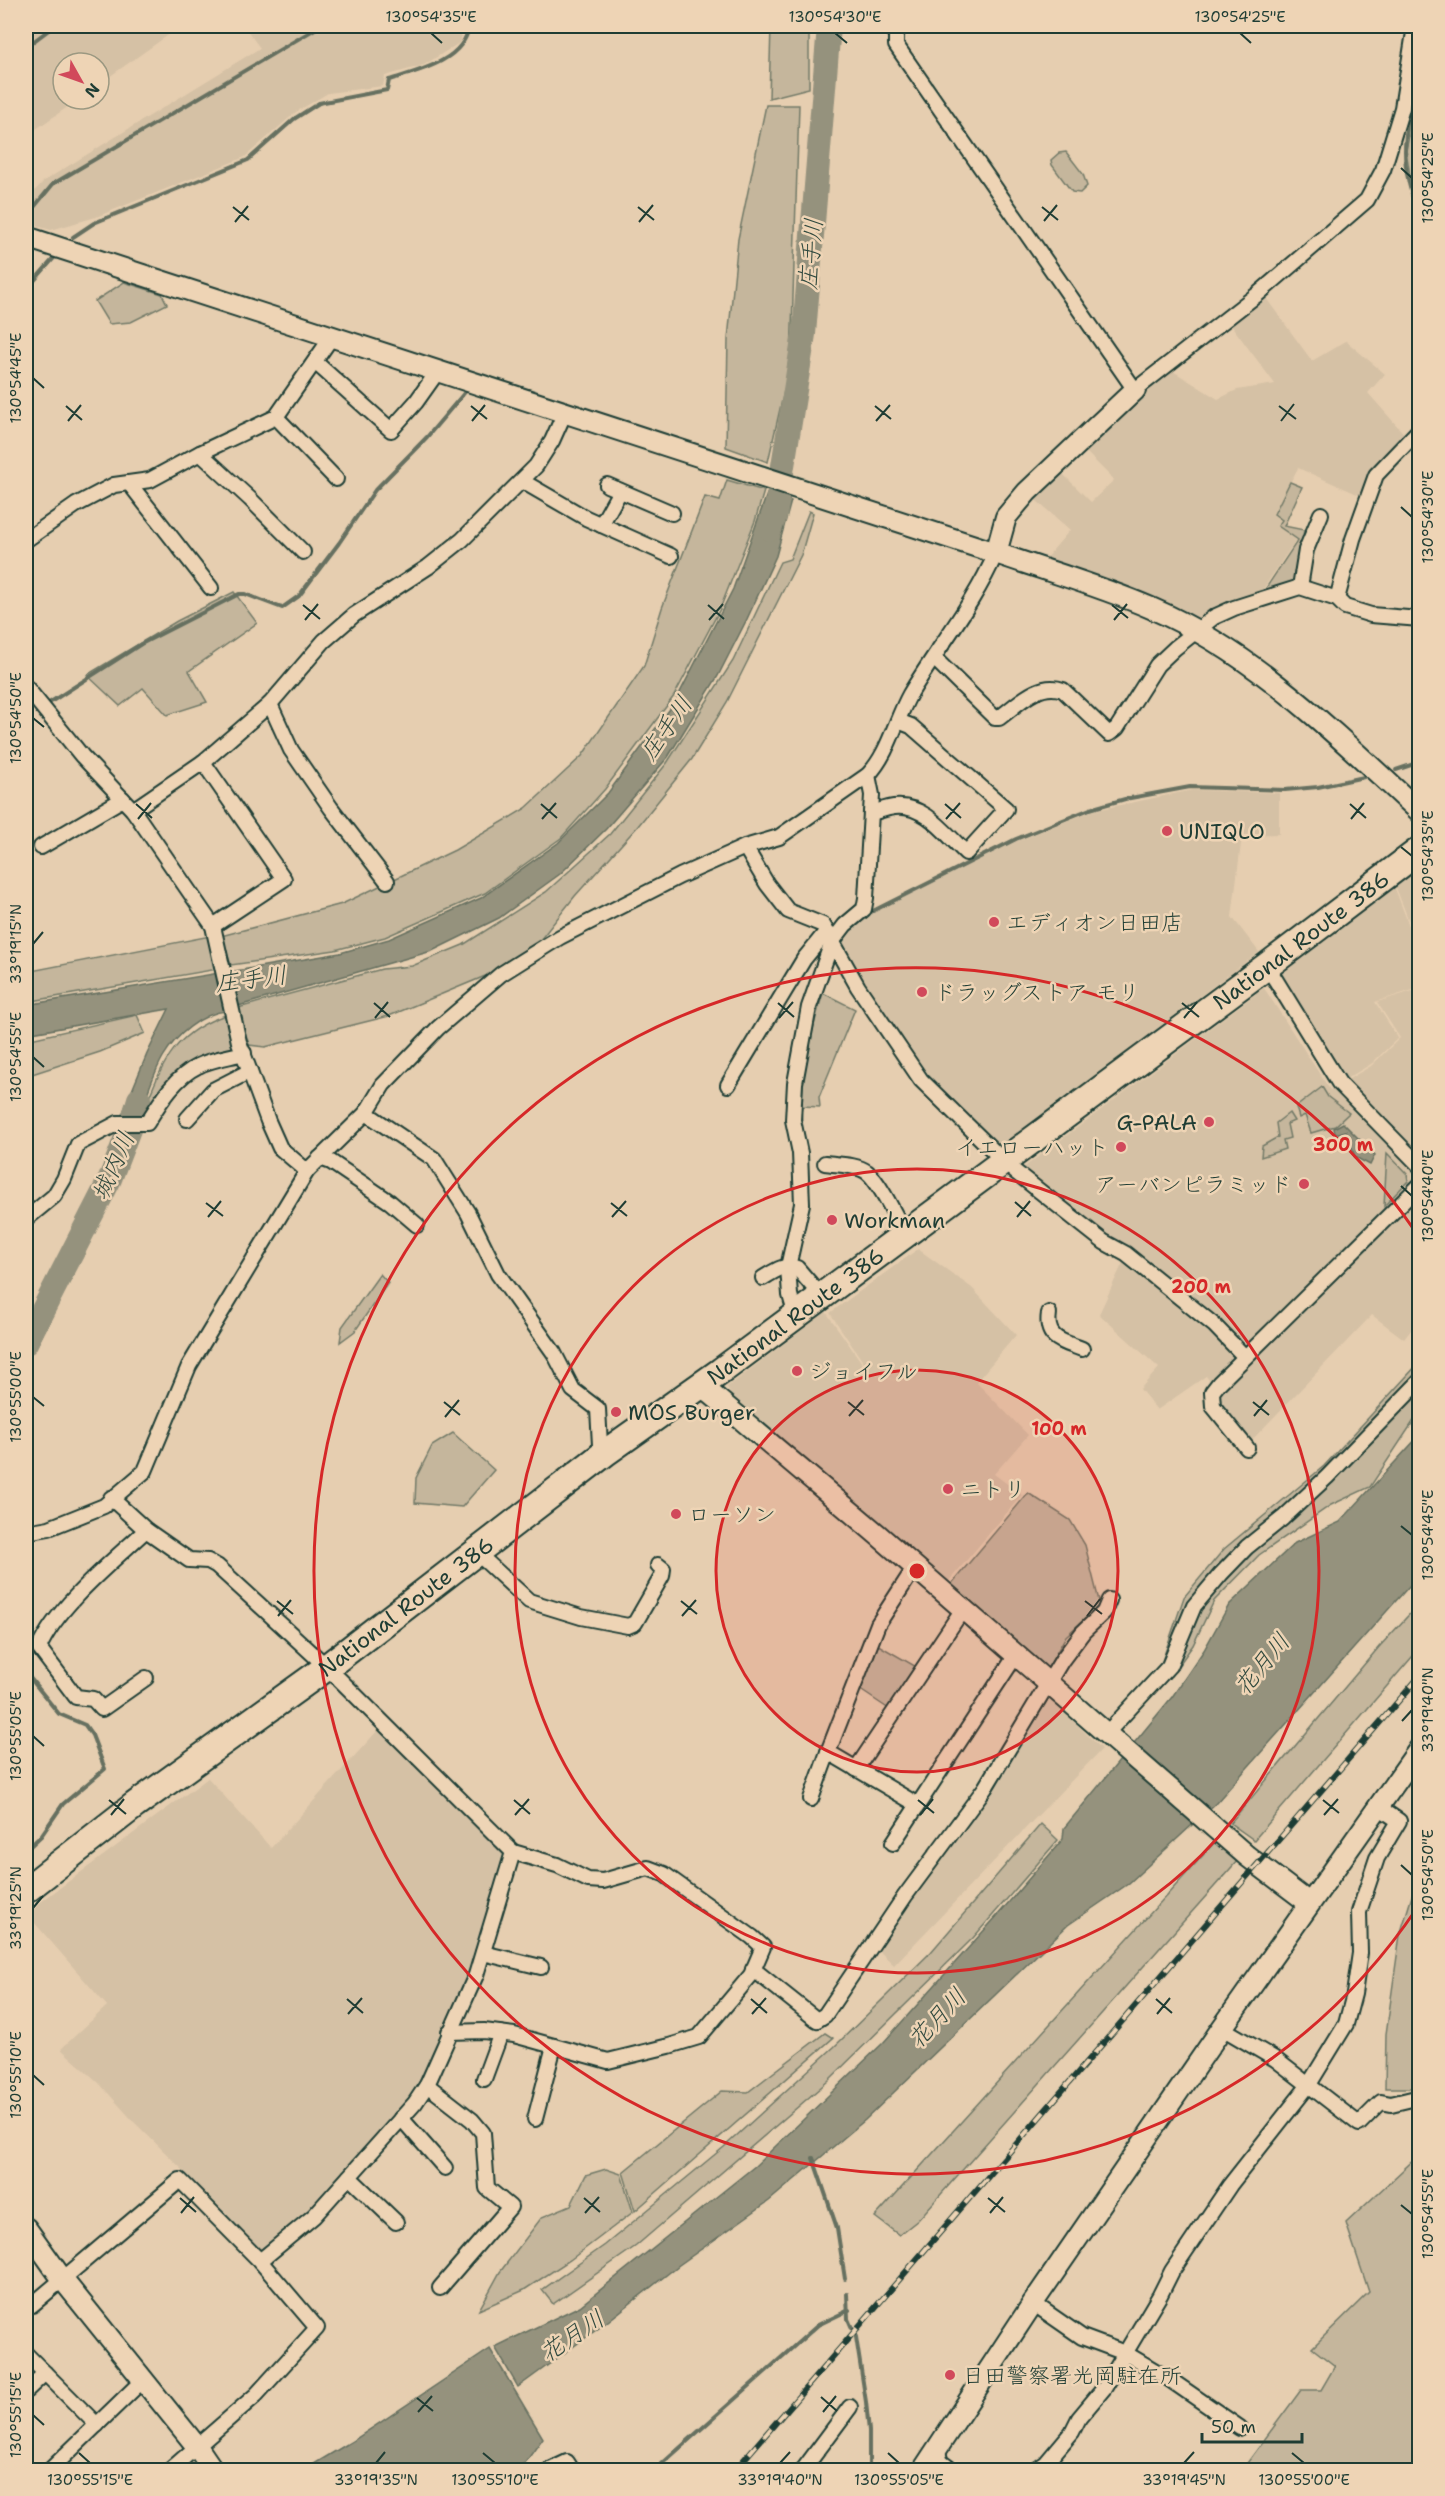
<svg xmlns="http://www.w3.org/2000/svg" width="1445" height="2496" font-family="'Shantell Sans','Klee One',sans-serif">
	<style>
		.built { fill: #d5c1a5 }
		.green { fill: #c5b69c; stroke: #727a68; stroke-width: 1.5 }
		.water { fill: #95927d; stroke: #667060; stroke-width: 1.5 }
		.lines { fill: none; stroke-linecap: round; stroke-linejoin: round }
		.stream { stroke: #667060; stroke-width: 4 }
		.river { stroke: #95927d; stroke-width: 24 }
		.street-casing { stroke: #1f3d34; stroke-width: 18 }
		.secondary-casing { stroke: #1f3d34; stroke-width: 24 }
		.highway-casing { stroke: #1f3d34; stroke-width: 30 }
		.street { stroke: #eed4b5; stroke-width: 14 }
		.secondary { stroke: #eed4b5; stroke-width: 20 }
		.highway { stroke: #eed4b5; stroke-width: 26 }
		.rail-casing { stroke: #1f3d34; stroke-width: 6 }
		.rail { stroke: #eed4b5; stroke-width: 4; stroke-dasharray: 11; stroke-linecap: butt }
		.ticks { fill: none; stroke: #1f3d34; stroke-width: 2 }
		.ring { fill: none; stroke: #d62828; stroke-width: 3 }
		.poi-dot { fill: #d1495b; stroke: #eed4b5; stroke-width: 2 }
		.labels { text-anchor: middle; stroke-width: 5; stroke-linejoin: round; paint-order: stroke }
		.poi-label { font-size: 22px; fill: #1f3d34; stroke: #eed4b5; text-anchor: start }
		.street-label { font-size: 22px; fill: #1f3d34; stroke: #eed4b5 }
		.water-label { font-size: 24px; font-style: italic; fill: #314a3f; stroke: #eed4b5 }
		.centre { fill: #d62828; stroke: #eed4b5; stroke-width: 3 }
		.ring-label { font-size: 18px; text-anchor: middle; font-weight: bold; fill: #d62828; stroke: #eed4b5; stroke-width: 5; stroke-linejoin: round; paint-order: stroke }
		.neatline { fill: none; stroke: #1f3d34; stroke-width: 2 }
		.ticks-label { font-size: 15px; text-anchor: middle; fill: #1f3d34 }
	</style>
	<rect width="100%" height="100%" fill="#e6ceb0"/>
	<filter id="ink" filterUnits="userSpaceOnUse"><feTurbulence type="fractalNoise" baseFrequency=".0167" numOctaves="2"/><feDisplacementMap in="SourceGraphic" scale="12" xChannelSelector="R" yChannelSelector="G"/><feConvolveMatrix kernelMatrix="1 2 1 2 8 2 1 2 1" color-interpolation-filters="sRGB"/></filter>
	<g filter="url(#ink)">
		<g class="built">
			<path d="M26,26H181L99,84V63H63V99H79L26,136Z"/>
			<path d="M244,26H465L459,43L424,65L385,76L383,86L328,93L296,112L245,157L96,217L51,230L26,223V200L44,181L260,48Z"/>
			<path d="M1263,294L1312,361L1346,341L1385,374L1368,393L1406,436L1364,497L1298,468L1273,514L1281,521L1277,526L1296,540L1259,595L1204,621L1127,586L1046,558L1070,530L1030,495L1057,468L1091,502L1114,480L1080,446L1168,368L1218,399L1237,390L1275,384L1228,321Z"/>
			<path d="M1192,790L1279,793V834L1242,835L1232,917L1259,952L995,1150L924,1078L837,947L849,929L865,916L1015,842L1092,811Z"/>
			<path d="M1419,866V947L1395,885Z"/>
			<path d="M1394,886L1419,952V988L1375,1002L1398,1038L1371,1064L1341,1082L1277,978Z"/>
			<path d="M1264,988L1330,1090L1371,1066L1400,1038L1377,1002L1419,989V1320L1404,1339L1372,1315L1251,1441L1218,1403V1392L1206,1376L1157,1410L1140,1389L1159,1368L1099,1314L1128,1252L1019,1171Z"/>
			<path d="M918,1249L972,1288L1016,1335L976,1382L1028,1435L994,1474L1022,1495L948,1582L732,1397L727,1387L826,1312L869,1373L898,1381L870,1372L830,1313Z"/>
			<path d="M1044,1693L1102,1749L894,1965L875,1947Z"/>
			<path d="M379,1729L505,1851L471,1970L440,2034L418,2089L310,2214L260,2254L184,2177L183,2170L134,2122L98,2082L61,2049L107,2006L26,1913L208,1778L271,1848Z"/>
		</g>
		<g class="green">
			<path d="M771,26H809V88L769,98Z"/>
			<path d="M766,105H799L791,360L768,462L726,447L728,339L738,239Z"/>
			<path d="M1413,117L1419,118V209L1410,176L1406,150Z"/>
			<path d="M1066,152L1083,174L1087,186L1080,193L1072,192L1052,165L1051,160L1059,153Z"/>
			<path d="M124,282L162,294L167,304L131,322L109,324L95,301Z"/>
			<path d="M727,480L764,491L755,521L720,609L674,696L605,789L561,838L485,893L385,937L335,950L231,965L221,936L342,904L455,850L526,808L582,756L644,666L662,608L705,497L720,501Z"/>
			<path d="M1290,482L1302,487L1284,526L1304,530L1294,586L1262,594L1298,540L1278,526L1282,520L1274,514Z"/>
			<path d="M809,511L813,513L801,555L727,702L692,759L638,826L575,896L533,949L495,972L389,1016L265,1047L249,1045L238,1008L382,969L412,966L463,945L546,892L610,834L667,763L733,661L780,562L790,559Z"/>
			<path d="M234,592L257,623L189,671L207,702L167,715L143,688L120,706L87,675L177,621Z"/>
			<path d="M210,936L218,969L26,1002V972Z"/>
			<path d="M823,993L855,1009L819,1097L820,1107L802,1106C802,1069 812,1029 823,993Z"/>
			<path d="M229,1014L237,1049L201,1061L147,1115L141,1117C162,1066 171,1032 229,1014Z"/>
			<path d="M137,1015L145,1033L100,1052L26,1076V1040Z"/>
			<path d="M1322,1087L1328,1097L1349,1113L1335,1126L1311,1133L1305,1115L1299,1118L1296,1107Z"/>
			<path d="M1289,1113L1294,1121L1287,1124L1290,1138L1283,1140L1285,1149L1261,1157L1262,1146L1278,1137L1276,1123Z"/>
			<path d="M1387,1153L1407,1174L1408,1181L1384,1206Z"/>
			<path d="M380,1274L388,1283L355,1331L340,1342L342,1327Z"/>
			<path d="M1419,1363V1413L1370,1487L1331,1505L1259,1555L1214,1601L1193,1645L1171,1676L1160,1667L1184,1597L1224,1549L1324,1466Z"/>
			<path d="M453,1433L494,1470L462,1507L415,1503L416,1478L432,1446Z"/>
			<path d="M1028,1493L1070,1520L1085,1545L1100,1605L1066,1636L1045,1673L948,1588Z"/>
			<path d="M1419,1604V1649L1254,1840L1230,1823L1379,1647Z"/>
			<path d="M873,1642L920,1669L892,1711L856,1687Z"/>
			<path d="M1041,1824L1058,1840L973,1938L828,2081L636,2246L553,2304L542,2290L605,2245L724,2147L834,2047L931,1952Z"/>
			<path d="M1216,1841L1238,1860L918,2220L899,2235L875,2217Z"/>
			<path d="M1419,1873V2088H1385L1386,2034L1400,1935Z"/>
			<path d="M825,2033L833,2038L635,2211L623,2172L722,2091L748,2092Z"/>
			<path d="M1419,2155V2470H1242L1301,2390H1321L1335,2366L1312,2348L1369,2292L1346,2223Z"/>
			<path d="M606,2169L621,2174L633,2212L570,2260L524,2290L479,2310L500,2272L542,2217L571,2205L586,2175Z"/>
		</g>
		<g class="water">
			<path d="M767,494L791,501L776,556L747,619L718,676L668,757L606,829L560,874L499,918L432,951L238,1006L229,972L340,953L389,939L481,898L558,843L608,793L675,702L733,589Z"/>
			<path d="M219,973L226,1011C202,1013 175,1036 163,1057C152,1076 146,1099 138,1119L121,1117L147,1054L169,1009L26,1034V1005Z"/>
			<path d="M1343,1123L1375,1155L1370,1165L1355,1157L1346,1131L1335,1134L1334,1128Z"/>
			<path d="M1419,1436V1575L1216,1803L1128,1884L1068,1925L865,2120L769,2201L679,2265L603,2325L518,2387L495,2347L580,2306L755,2166L883,2043L997,1916L1063,1839L1064,1828L1172,1697L1204,1650L1229,1605L1295,1543L1340,1522Z"/>
			<path d="M490,2349L543,2438L525,2463L512,2470H304L354,2440Z"/>
		</g>
		<g class="lines">
			<g class="stream">
				<path d="M26,47L54,26"/>
				<path d="M1420,86C1400,134 1400,168 1420,217"/>
				<path d="M26,217L53,184L320,26"/>
				<path d="M73,237L94,223L248,160L294,119L319,103L387,90L389,80C418,71 464,61 469,26"/>
				<path d="M26,290L54,258"/>
				<path d="M46,705L141,644L239,594H245L282,608L299,596L339,543L375,490L427,437L465,392"/>
				<path d="M1396,770L1420,762"/>
				<path d="M867,914L1016,839L1090,809L1125,799L1190,787L1285,790L1318,787L1364,777"/>
				<path d="M800,1113L801,1129"/>
				<path d="M26,1673L59,1714L85,1725L92,1735L105,1769L63,1804L41,1836L26,1850"/>
				<path d="M813,2158L837,2228L845,2279"/>
				<path d="M847,2294L848,2319L856,2337L866,2402L869,2431V2470"/>
				<path d="M655,2470L818,2325L849,2310"/>
			</g>
			<g class="river">
				<path d="M770,529L775,516L804,334L829,26"/>
				<path d="M26,1343L110,1179L133,1119L139,1099"/>
			</g>
			<g class="street-casing">
				<g id="street">
					<path d="M900,26L896,34V45L1135,390L1258,294L1367,200L1383,170L1402,108L1415,26"/>
					<path d="M315,362L391,430L416,402L438,371"/>
					<path d="M276,417L336,479"/>
					<path d="M200,453L250,499L303,552"/>
					<path d="M522,481L586,518L671,556"/>
					<path d="M129,483L211,588"/>
					<path d="M607,485L672,513"/>
					<path d="M601,525L620,491"/>
					<path d="M26,540L76,505L114,485L150,480L200,453L276,417L331,338"/>
					<path d="M1300,587L1306,550L1321,514"/>
					<path d="M1337,599L1353,539L1376,475L1420,429"/>
					<path d="M934,658L995,718H999C1018,704 1039,681 1063,690L1109,734L1117,728L1157,665L1175,648L1214,617L1234,608L1300,587L1337,599L1345,607L1371,615L1420,619"/>
					<path d="M26,687L82,756L133,810L213,926L239,1042L268,1121L280,1148L307,1171"/>
					<path d="M270,704L291,750L331,808L387,881"/>
					<path d="M203,762L284,879L213,926"/>
					<path d="M133,810L203,762L270,704L324,641L354,615L428,567L462,540L536,466L552,441L565,412"/>
					<path d="M871,813C879,811 887,808 894,807C924,803 946,834 966,853L1006,809L911,726L898,721"/>
					<path d="M41,847L123,799"/>
					<path d="M745,847L767,884L788,911L823,925L858,987L921,1080L1013,1170L1104,1242L1126,1254L1214,1325L1245,1357"/>
					<path d="M1267,966L1339,1083L1420,1166"/>
					<path d="M728,1085L804,959L826,932"/>
					<path d="M366,1113L434,1159L468,1213L498,1274L554,1353L573,1390L598,1409L600,1445L605,1453"/>
					<path d="M187,1119L213,1090L250,1071"/>
					<path d="M320,1158L331,1162L390,1202L417,1225"/>
					<path d="M825,1163C838,1165 856,1164 867,1172C880,1182 897,1219 905,1234"/>
					<path d="M26,1219L54,1196L64,1179L78,1144L118,1123H147C160,1102 175,1077 198,1066C211,1059 229,1057 244,1053"/>
					<path d="M763,1278C773,1272 785,1263 797,1268L822,1297"/>
					<path d="M1049,1313C1045,1339 1061,1341 1082,1349"/>
					<path d="M796,1316L790,1295L788,1267L802,1204L800,1153L793,1120L795,1083L809,1007L832,942L845,925L864,909L866,898L872,795L868,775"/>
					<path d="M1247,1448L1213,1406L1212,1392L1219,1383L1420,1185"/>
					<path d="M146,1530C112,1562 57,1606 39,1648L76,1697L93,1699L102,1709L146,1678"/>
					<path d="M26,1532L49,1528L104,1506L145,1471L189,1366L307,1171L366,1113L383,1085L438,1028L501,974L560,937L680,876L745,847L779,837L868,775C889,753 895,721 910,694C938,647 974,604 996,553"/>
					<path d="M476,1552L529,1601L581,1617L628,1626L635,1623L662,1576L663,1569L658,1565"/>
					<path d="M915,1567L878,1624L828,1752L918,1805"/>
					<path d="M1106,1734L1169,1666L1194,1606L1221,1574L1247,1547L1283,1518L1327,1477L1420,1381"/>
					<path d="M856,1769L963,1609"/>
					<path d="M811,1799L828,1752"/>
					<path d="M893,1843L1016,1655"/>
					<path d="M483,1953L541,1967"/>
					<path d="M753,1969L817,2020L825,2015L905,1896L985,1788L1062,1660L1083,1632L1104,1612L1109,1600"/>
					<path d="M1222,2028L1275,2059L1359,2124L1381,2102L1391,2104L1420,2097"/>
					<path d="M449,2032L484,2031L514,2035L608,2061L669,2046L699,2037L751,1975L763,1947L752,1937L664,1874L648,1868L603,1881L588,1880L557,1865L513,1852"/>
					<path d="M484,2079L501,2033"/>
					<path d="M427,2085L472,2120L483,2133L487,2188L510,2207L440,2288"/>
					<path d="M401,2118L445,2168"/>
					<path d="M535,2119L554,2046"/>
					<path d="M349,2177L396,2222"/>
					<path d="M1033,2303L1082,2337L1125,2353L1169,2379L1240,2428"/>
					<path d="M26,2304L32,2305L180,2180L260,2261L314,2216L415,2103L427,2085L476,1975L513,1852L327,1667L217,1566L208,1561L189,1560L146,1530L111,1498"/>
					<path d="M26,2354L97,2425"/>
					<path d="M26,2391L45,2373"/>
					<path d="M937,2450L941,2462L952,2470"/>
					<path d="M50,2470L143,2380"/>
					<path d="M170,2470L256,2395L317,2328L260,2261"/>
					<path d="M550,2470L567,2462L572,2470"/>
					<path d="M803,2470L850,2407"/>
					<path d="M1036,2470L1046,2463L1072,2432L1079,2418L1105,2387L1160,2295L1172,2271L1230,2185L1308,2086L1346,2024L1354,1994L1360,1953L1359,1912L1377,1858L1399,1821L1377,1806"/>
				</g>
			</g>
			<g class="secondary-casing">
				<g id="secondary">
					<path d="M26,237L996,553C1047,571 1101,586 1151,608C1256,653 1337,736 1420,812"/>
					<path d="M996,553L1006,517L1027,492L1135,390"/>
					<path d="M702,1386L877,1534L1247,1856L1309,1903"/>
					<path d="M26,2228L63,2280L198,2448L213,2470"/>
					<path d="M923,2470L1033,2303L1222,2028L1420,1748"/>
				</g>
			</g>
			<g class="highway-casing">
				<g id="highway">
					<path id="s1" d="M26,1890L135,1805L327,1667L605,1453L721,1371L1267,966L1420,850"/>
				</g>
			</g>
			<use href="#street" class="street"/>
			<use href="#secondary" class="secondary"/>
			<use href="#highway" class="highway"/>
			<g class="rail-casing">
				<path id="rail" d="M735,2470L1420,1676"/>
			</g>
			<use href="#rail" class="rail"/>
		</g>
	</g>
	<path class="ticks" d="M431,33L442,43M835,33L847,43M1240,33L1251,43M1401,168L1412,178M233,207L249,220M638,207L654,220M1042,207L1058,220M1044,221L1057,205M235,222L248,206M639,222L653,205M33,378L44,388M66,406L82,420M471,406L487,419M875,406L891,419M1279,406L1296,419M68,421L81,405M472,421L485,405M876,421L890,405M1281,421L1294,404M1401,507L1412,517M303,605L320,619M708,605L724,619M1112,605L1128,618M305,620L318,604M709,620L723,604M1114,620L1127,604M33,718L44,727M136,804L152,818M541,804L557,818M945,804L961,818M1350,804L1366,818M138,819L151,803M542,819L556,803M946,819L960,803M1351,819L1364,803M1401,847L1412,856M33,944L43,932M374,1003L390,1017M778,1003L794,1017M1182,1003L1199,1017M375,1018L388,1002M779,1018L793,1002M1184,1018L1197,1002M33,1057L44,1067M1401,1186L1412,1196M1015,1202L1031,1216M206,1203L223,1216M611,1203L627,1216M208,1217L221,1201M612,1217L626,1201M1017,1217L1030,1201M33,1397L44,1406M444,1402L460,1415M848,1402L864,1415M1253,1402L1269,1415M849,1416L863,1400M1254,1416L1267,1400M445,1417L459,1400M1401,1526L1412,1535M277,1601L293,1614M681,1601L697,1614M1085,1601L1102,1614M278,1616L291,1600M682,1616L696,1600M1087,1616L1100,1599M1402,1721L1412,1710M33,1736L44,1746M109,1800L126,1814M514,1800L530,1814M918,1800L934,1813M1323,1800L1339,1813M111,1815L124,1799M515,1815L529,1799M920,1815L933,1799M1324,1815L1338,1799M1401,1865L1412,1875M33,1908L43,1896M347,1999L363,2013M751,1999L767,2013M1156,1999L1172,2013M348,2014L362,1998M752,2014L766,1998M1157,2014L1170,1998M33,2075L44,2085M180,2198L196,2212M584,2198L600,2212M988,2198L1005,2212M1401,2205L1412,2214M181,2213L194,2197M585,2213L599,2197M990,2213L1003,2197M821,2397L837,2411M417,2398L433,2411M418,2412L432,2396M823,2412L836,2396M33,2415L44,2425M79,2453L90,2463M483,2453L495,2463M888,2453L899,2463M1292,2453L1304,2463M376,2463L385,2452M780,2463L790,2452M1184,2463L1194,2452"/>
	<circle cx="917" cy="1571" r="201" fill="#d62828" fill-opacity=".12"/>
	<g class="ring">
		<circle cx="917" cy="1571" r="201"/>
		<circle cx="917" cy="1571" r="402"/>
		<path d="M1417 1908A603 603 0 1 1 1417 1234"/>
	</g>
	<g class="poi-dot">
		<circle cx="1167" cy="831" r="6"/>
		<circle cx="994" cy="922" r="6"/>
		<circle cx="922" cy="992" r="6"/>
		<circle cx="1209" cy="1122" r="6"/>
		<circle cx="1121" cy="1147" r="6"/>
		<circle cx="1304" cy="1184" r="6"/>
		<circle cx="832" cy="1220" r="6"/>
		<circle cx="797" cy="1371" r="6"/>
		<circle cx="616" cy="1412" r="6"/>
		<circle cx="948" cy="1489" r="6"/>
		<circle cx="676" cy="1514" r="6"/>
		<circle cx="950" cy="2375" r="6"/>
	</g>
	<g class="labels">
		<g class="poi-label">
			<text x="1179" y="839">UNIQLO</text>
			<text x="1006" y="930">エディオン日田店</text>
			<text x="934" y="1000">ドラッグストア モリ</text>
			<text x="1197" y="1130" text-anchor="end">G-PALA</text>
			<text x="1109" y="1155" text-anchor="end">イエローハット</text>
			<text x="1292" y="1192" text-anchor="end">アーバンピラミッド</text>
			<text x="844" y="1228">Workman</text>
			<text x="809" y="1379">ジョイフル</text>
			<text x="628" y="1420">MOS Burger</text>
			<text x="960" y="1497">ニトリ</text>
			<text x="688" y="1522">ローソン</text>
			<text x="962" y="2383">日田警察署光岡駐在所</text>
		</g>
		<g class="street-label">
			<text dy="8" stroke="none"><textPath href="#s1" startOffset="1590">National Route 386</textPath></text>
			<text dy="8" stroke="none"><textPath href="#s1" startOffset="960">National Route 386</textPath></text>
			<text dy="8" stroke="none"><textPath href="#s1" startOffset="474">National Route 386</textPath></text>
		</g>
		<g class="water-label">
			<text transform="translate(811 254) rotate(-85)" y="8">庄手川</text>
			<text transform="translate(666 728) rotate(-55)" y="8">庄手川</text>
			<text transform="translate(251 979) rotate(-7)" y="8">庄手川</text>
			<text transform="translate(113 1166) rotate(-66)" y="8">城内川</text>
			<text transform="translate(1262 1664) rotate(-50)" y="8">花月川</text>
			<text transform="translate(937 2018) rotate(-47)" y="8">花月川</text>
			<text transform="translate(572 2336) rotate(-34)" y="8">花月川</text>
		</g>
	</g>
	<circle cx="917" cy="1571" r="9" class="centre"/>
	<g class="ring-label">
		<text x="1343" y="1151">300 m</text>
		<text x="1201" y="1293">200 m</text>
		<text x="1059" y="1435">100 m</text>
	</g>
	<rect width="1445" height="2496" fill="none" stroke="#eed4b5" stroke-width="66"/>
	<g transform="translate(81 81) rotate(130)"><circle r="28" fill="#eed4b5" stroke="#9b9881" stroke-width="1.5"/>
	<path d="M0-4.5L10 22L0 15L-10 22Z" fill="#d1495b"/>
	<text y="-9" font-size="16" font-weight="bold" text-anchor="middle" fill="#1f3d34">N</text>
	</g>
	<path d="M1202 2433v9h100v-9" fill="none" stroke="#1f3d34" stroke-width="3"/>
	<text x="1211" y="2433" font-size="18" fill="#1f3d34" stroke="#eed4b5" stroke-width="4.5" paint-order="stroke">50 m</text>
	<rect x="33" y="33" width="1379" height="2430" class="neatline"/>
	<g class="ticks-label">
		<text x="431" y="22">130°54'35"E</text>
		<text x="835" y="22">130°54'30"E</text>
		<text x="1240" y="22">130°54'25"E</text>
		<text transform="translate(1428 178) rotate(-90)" y="5">130°54'25"E</text>
		<text transform="translate(16 378) rotate(-90)" y="5">130°54'45"E</text>
		<text transform="translate(1428 517) rotate(-90)" y="5">130°54'30"E</text>
		<text transform="translate(16 718) rotate(-90)" y="5">130°54'50"E</text>
		<text transform="translate(1428 856) rotate(-90)" y="5">130°54'35"E</text>
		<text transform="translate(16 944) rotate(-90)" y="5">33°19'15"N</text>
		<text transform="translate(16 1057) rotate(-90)" y="5">130°54'55"E</text>
		<text transform="translate(1428 1196) rotate(-90)" y="5">130°54'40"E</text>
		<text transform="translate(16 1397) rotate(-90)" y="5">130°55'00"E</text>
		<text transform="translate(1428 1535) rotate(-90)" y="5">130°54'45"E</text>
		<text transform="translate(1428 1710) rotate(-90)" y="5">33°19'40"N</text>
		<text transform="translate(16 1736) rotate(-90)" y="5">130°55'05"E</text>
		<text transform="translate(1428 1875) rotate(-90)" y="5">130°54'50"E</text>
		<text transform="translate(16 1908) rotate(-90)" y="5">33°19'25"N</text>
		<text transform="translate(16 2075) rotate(-90)" y="5">130°55'10"E</text>
		<text transform="translate(1428 2214) rotate(-90)" y="5">130°54'55"E</text>
		<text transform="translate(16 2415) rotate(-90)" y="5">130°55'15"E</text>
		<text x="90" y="2485">130°55'15"E</text>
		<text x="376" y="2485">33°19'35"N</text>
		<text x="495" y="2485">130°55'10"E</text>
		<text x="780" y="2485">33°19'40"N</text>
		<text x="899" y="2485">130°55'05"E</text>
		<text x="1184" y="2485">33°19'45"N</text>
		<text x="1304" y="2485">130°55'00"E</text>
	</g>
</svg>
